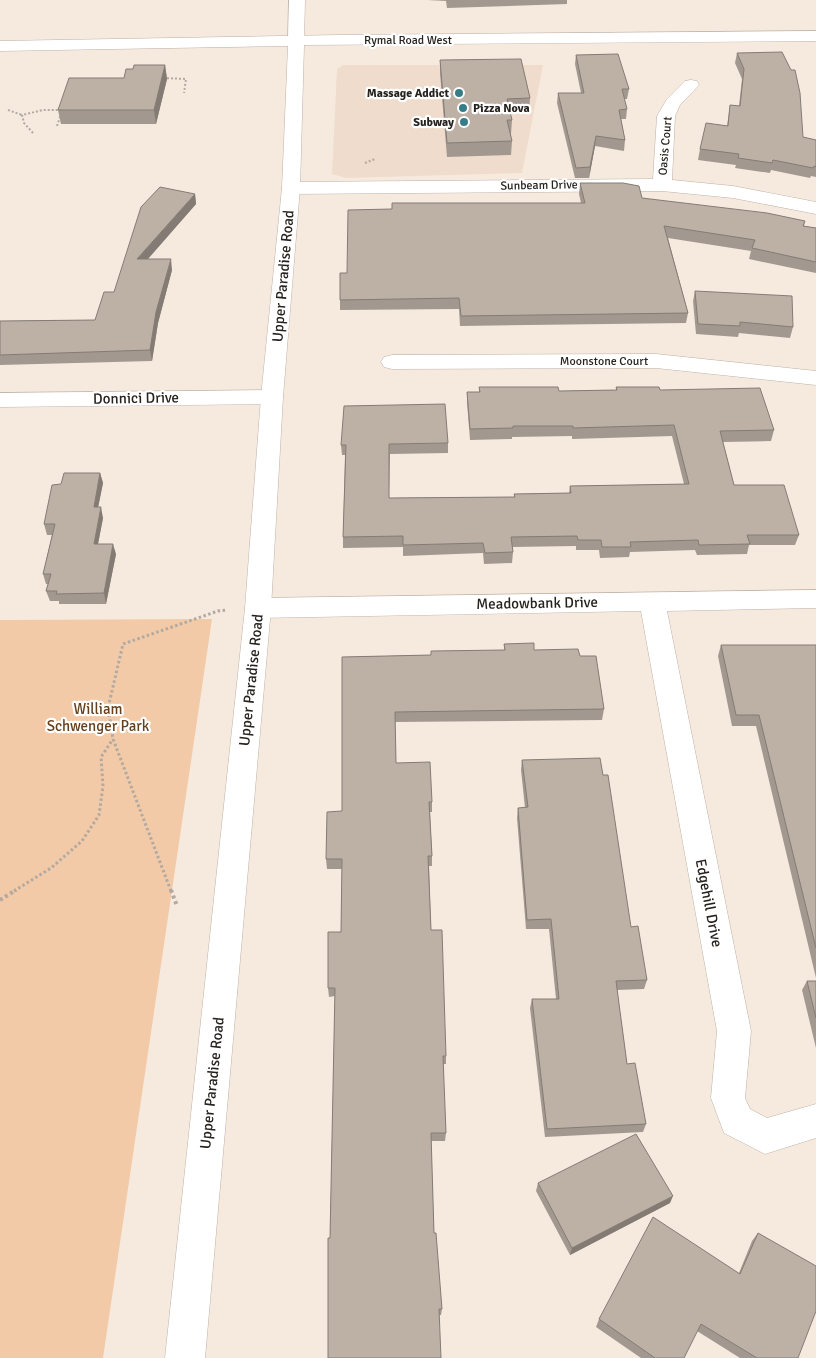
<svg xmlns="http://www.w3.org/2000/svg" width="816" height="1358" font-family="Signika,sans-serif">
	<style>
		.built { fill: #efdccc }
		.green { fill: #f2caa8 }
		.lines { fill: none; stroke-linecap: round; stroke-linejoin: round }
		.minor-casing { stroke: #beb2a8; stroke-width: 1 }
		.secondary-casing { stroke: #beb2a8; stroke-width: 1 }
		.path-far2 { stroke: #b2a9a0; stroke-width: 2; stroke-dasharray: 2 2; stroke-linecap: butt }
		.path-far1 { stroke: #b2a9a0; stroke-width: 3; stroke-dasharray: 2.5 2.5; stroke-linecap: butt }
		.path { stroke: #b2a9a0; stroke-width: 4; stroke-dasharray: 3 3; stroke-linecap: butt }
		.minor { fill: #fff; fill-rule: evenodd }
		.secondary { fill: #fff; fill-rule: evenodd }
		.wall { fill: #a3988f }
		.shaded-wall { fill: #847c74 }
		.building { fill: #bdb1a6; stroke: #847c74 }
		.poi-dot { fill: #377d88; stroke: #fff; stroke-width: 2 }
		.labels { text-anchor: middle; stroke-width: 4.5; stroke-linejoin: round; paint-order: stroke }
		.far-street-label { font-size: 12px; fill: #26221e; stroke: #fff }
		.far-poi-label { font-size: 12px; font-weight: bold; fill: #26221e; stroke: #fff; text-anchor: end }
		.street-label { font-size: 15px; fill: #26221e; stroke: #fff }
		.park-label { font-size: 15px; fill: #653f19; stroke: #fff }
	</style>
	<rect width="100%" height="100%" fill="#f6eadf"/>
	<path class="built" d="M343,65H543L522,173L346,178L332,174L337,69Z"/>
	<path class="green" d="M212,619L103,1358H0V620Z"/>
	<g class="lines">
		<g class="minor-casing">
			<g id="minor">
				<path d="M289,0H305L304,41L296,46L288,41Z"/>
				<path d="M691,80L697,81L699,85L680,105L675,116L672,180L733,186L816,202V214L733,198L662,191L291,194L284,192L282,188L284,184L291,182L653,179L657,116L667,99L685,81Z"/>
				<path d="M656,354L816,371V385L656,368L392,369L384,367L381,362L384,357L392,355Z"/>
				<path d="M272,390L280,392L283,397L280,402L272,404L0,407V393Z"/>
				<path d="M816,590V608L667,611L751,1031L745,1098L750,1109L767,1118L816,1104V1138L765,1154L724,1133L711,1098L717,1031L641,611L258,618L249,615L245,608L249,601L258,598Z"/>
			</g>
		</g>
		<g class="secondary-casing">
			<path id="secondary" d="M816,31V41L304,45L300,188L283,397L271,608L205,1358H165L245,608L261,397L282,188L288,46L0,51V41L339,35Z"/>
		</g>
		<g class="path-far2">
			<path d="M163,78L186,79L184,93"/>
			<path d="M8,110L22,115"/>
			<path d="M57,126L61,114"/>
			<path d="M33,133L24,123L22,115L43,110H61"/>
			<path d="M365,163L375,159"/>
		</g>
		<g class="path-far1">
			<path d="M14,891L51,868L82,841L99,815L103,786L101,757L113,739"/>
			<path d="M171,891L113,739L108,708L123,644L218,611L227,610"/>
		</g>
		<g class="path">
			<path d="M171,890L177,906"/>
			<path d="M0,900L16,890"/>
		</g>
		<use href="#minor" class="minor"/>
		<use href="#secondary" class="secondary"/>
	</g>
	<g class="wall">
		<path d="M427,0H570H567V4L447,8L446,1Z"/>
		<path d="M737,53L803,137L816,140V177L811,176L810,178L771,170L770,173L735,168L736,165L698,160L700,149L727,126L730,105L739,106L742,79L735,63Z"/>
		<path d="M576,55L629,89L627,99H624L627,109L626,119H621L625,140L624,151L595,146L589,178H575L557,103L558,93H581L575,64Z"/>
		<path d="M440,60L530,98L529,112L510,113L512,120L511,134H510L512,141L511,155L447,157L440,73Z"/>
		<path d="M165,65L167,79L156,124H61L58,110L124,78L133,69Z"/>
		<path d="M580,183L642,198L805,221L804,226L816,228V273L749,259L751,251L668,238L688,313L686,323L460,326L459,309L340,310V300L392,209L581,203L579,194Z"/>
		<path d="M195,194L196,204L148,259L172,270L158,323L152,361L0,365V321L95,320L114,292Z"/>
		<path d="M695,291L793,327L790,338L739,333L738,337L696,334L693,301Z"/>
		<path d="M479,387L559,391L616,390V387L660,390L774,430L771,441L723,442L734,485L799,535L795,545H749L747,554L697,555L695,550L630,552L629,557L600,558L599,550H576V546L512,547L513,552L512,563L484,564L483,553L403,556V547L343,548V537L345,455H342L341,445L448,443V453L390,454L389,498L514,497V494L569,493L570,486L684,484L672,436L572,439V436L512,437V439L470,440L467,402V392H479Z"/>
		<path d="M100,473L103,483L98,507L103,518L98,544L116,554L106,604H59V601H50L46,591L48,584H46L43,574L52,535H47L44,524L61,484Z"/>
		<path d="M504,644L534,650L580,656L604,709L602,720L395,722L396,763L432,802V812H430L432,856V866H429L431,930L446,1056V1064H443L446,1133L445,1141H431L434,1233L442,1309L441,1315H439L330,1238L335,996L329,997L328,988L341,932L342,869H327L326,859L342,811V657L430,655L504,650Z"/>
		<path d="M721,645H816V978L756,726H732L718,656Z"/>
		<path d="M522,760L631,927L647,980L644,989L617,990L627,1064L646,1124L643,1132L545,1137L530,1008L532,999H556L549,929H526L517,818L518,808H525L521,770Z"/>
		<path d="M807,981H816V1048L802,990Z"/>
		<path d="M538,1183L670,1203L570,1255L536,1191Z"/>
		<path d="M758,1233L798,1358H740L697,1331L684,1358H641L596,1327L599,1319L739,1273L752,1241Z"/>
	</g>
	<g class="shaded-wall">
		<path d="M165,65L167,79L156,124L154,110Z"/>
		<path d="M596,136L595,146L589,178L590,167Z"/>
		<path d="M195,194L196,204L139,269L137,259Z"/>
		<path d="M171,259L172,270L158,323L152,361L150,350L156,312Z"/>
		<path d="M100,473L103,483L96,518L94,507Z"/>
		<path d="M101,507L103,518L96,554L94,544Z"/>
		<path d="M113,544L116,554L106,604L104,593Z"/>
		<path d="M673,1196L670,1203L570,1255L572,1248Z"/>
	</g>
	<g class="building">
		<path d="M782,52L791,70H795L800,93L803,137L816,140V167L814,166L813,168L773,160L772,163L738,158L739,154L700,149L706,123L728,126L730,105L740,106L744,69L737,53Z"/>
		<path d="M618,54L629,89H622L627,109L619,110L625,140L596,136L590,167L576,168L558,93H584L576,55Z"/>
		<path d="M521,59L530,98L507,99L512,120H507L512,141L447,143L440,60Z"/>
		<path d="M134,65H165L154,110H58L69,78H124L126,69H133Z"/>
		<path d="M580,183H623L639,186L642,198L767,213L805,221L803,226L816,228V262L752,248L755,240L664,226L688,313L461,316L459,298L340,300V273H347L348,210L392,209V203H585Z"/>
		<path d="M160,187L195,194L137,259H171L156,312L150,350L0,355V321L95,320L104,292H114L141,207Z"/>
		<path d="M695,291L792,296L793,327L740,322V326L698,324Z"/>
		<path d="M479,387H558L559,391L617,390L616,387H659L660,390L760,388L774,430L720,431L734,485H784L799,535H747L750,544L699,545L698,540L630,542L631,547H602L601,540H578L577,536L511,537L513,552L485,553L483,543L403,545V536L343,537L346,445H341L344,406L445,404L448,443L389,444V498L515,497L514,494L571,493L570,486L689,484L674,425L573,428V426H513V428L470,429L467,392H480Z"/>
		<path d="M64,473H100L94,507H101L94,544H113L104,593L56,594L57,591H46L51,574H43L55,524H44L52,485L61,484Z"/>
		<path d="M534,643V650L578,649L580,656H596L604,709L395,712L396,763L430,762L432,802H429L432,856H428L431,930H442L446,1056H443L446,1133H431L434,1233H436L442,1309H439L441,1358H328V1238H330L335,988H328V932H341L342,859H326L327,812L342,811V657L431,655V651L505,650L504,644Z"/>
		<path d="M721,645H816V948L759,715H736Z"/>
		<path d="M600,758L603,775H608L631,927L638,926L647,980L616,981L627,1064L635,1063L646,1124L547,1129L532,999H559L551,919L527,920L518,808L528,807L522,760Z"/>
		<path d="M807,981H816V1018Z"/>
		<path d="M636,1134L673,1196L572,1248L538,1183Z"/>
		<path d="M653,1217L740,1274L758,1233L816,1266V1311L798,1358H757L701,1324L684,1358H655L599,1319Z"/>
	</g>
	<g class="poi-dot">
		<circle cx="459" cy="93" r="5"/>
		<circle cx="463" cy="108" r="5"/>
		<circle cx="464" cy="122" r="5"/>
	</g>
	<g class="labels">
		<g class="far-street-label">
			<text x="408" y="44">Rymal Road West</text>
			<text transform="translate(665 146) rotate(-85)" y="4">Oasis Court</text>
			<text transform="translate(539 185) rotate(-1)" y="4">Sunbeam Drive</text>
			<text x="604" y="365">Moonstone Court</text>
		</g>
		<g class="far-poi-label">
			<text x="449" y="97">Massage Addict</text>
			<text x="473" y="112" text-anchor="start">Pizza Nova</text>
			<text x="454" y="126">Subway</text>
		</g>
		<g class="street-label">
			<text transform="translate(283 276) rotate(-85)" y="5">Upper Paradise Road</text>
			<text transform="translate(136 398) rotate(-1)" y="5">Donnici Drive</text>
			<text transform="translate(537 603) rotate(-1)" y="5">Meadowbank Drive</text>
			<text transform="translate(251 680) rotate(-84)" y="5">Upper Paradise Road</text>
			<text transform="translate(709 903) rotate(79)" y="5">Edgehill Drive</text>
			<text transform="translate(212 1083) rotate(-84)" y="5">Upper Paradise Road</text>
		</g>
		<g class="park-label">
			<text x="98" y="714">William<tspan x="98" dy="17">Schwenger Park</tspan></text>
		</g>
	</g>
</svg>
